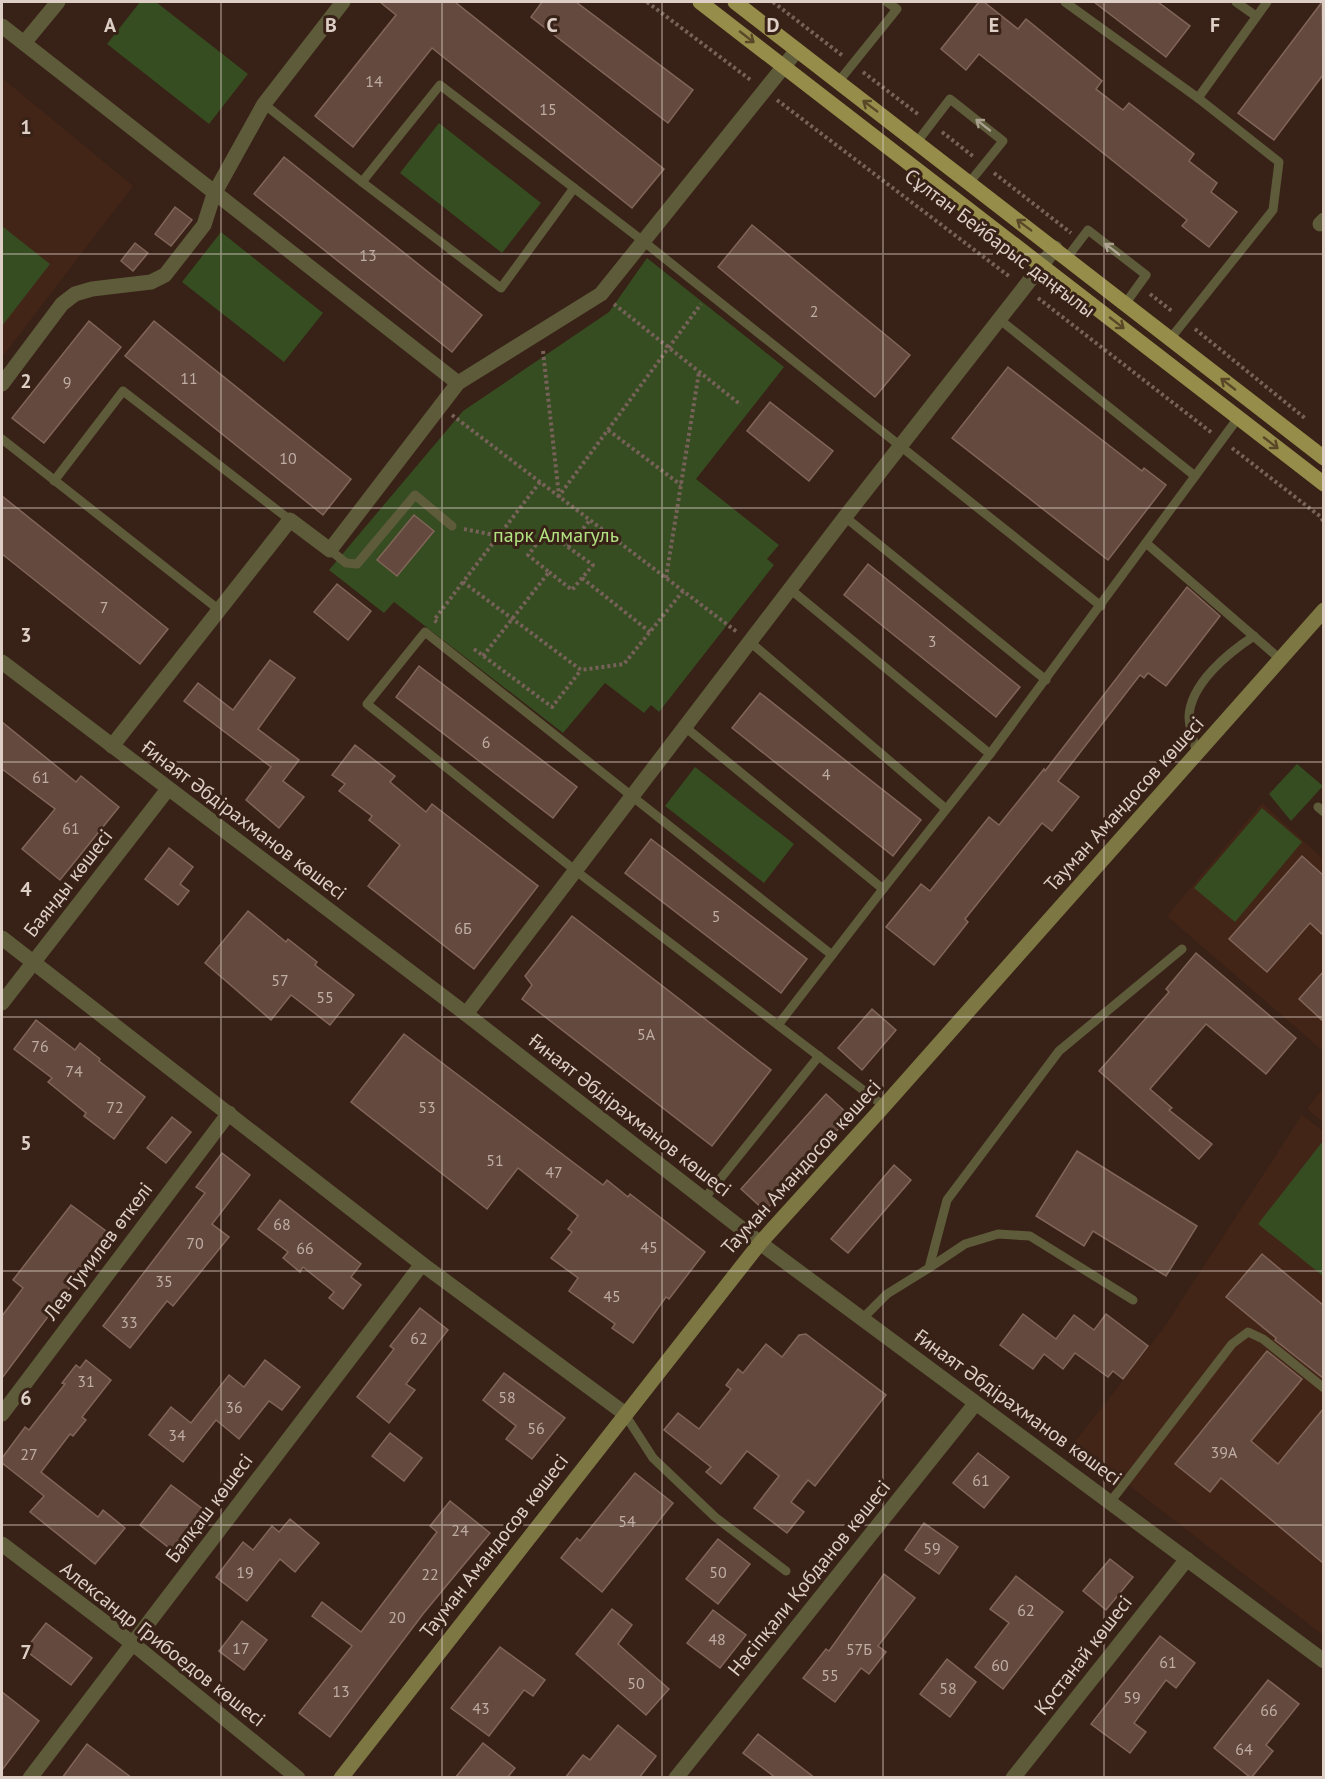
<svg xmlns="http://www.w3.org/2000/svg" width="1325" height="1779" font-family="'PT Sans',sans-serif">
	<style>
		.built { fill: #432517 }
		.green { fill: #364c21 }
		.building { fill: #644a3e; stroke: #816559; stroke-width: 1.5 }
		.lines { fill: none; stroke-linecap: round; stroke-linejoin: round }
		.path { stroke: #766258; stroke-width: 4; stroke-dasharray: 3 3; stroke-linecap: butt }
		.service { stroke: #5e5b3b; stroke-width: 9 }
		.minor { stroke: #5e5b3b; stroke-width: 15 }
		.tertiary { stroke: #5e5b3b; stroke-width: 15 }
		.secondary { stroke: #7d7744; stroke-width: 15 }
		.primary { stroke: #958d49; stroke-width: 15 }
		.oneway { stroke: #594728 }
		.oneway2 { stroke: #aaa08e }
		.grid { fill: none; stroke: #ddcec6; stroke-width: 1.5; stroke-opacity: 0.55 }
		.labels { text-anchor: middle; stroke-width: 6; stroke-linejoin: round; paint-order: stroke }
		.number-label { font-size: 16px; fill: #bfada4 }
		.street-label { font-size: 20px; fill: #ddcec6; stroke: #382116 }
		.park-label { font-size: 20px; fill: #b1e382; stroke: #382116 }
		.grid-label { font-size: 20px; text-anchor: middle; font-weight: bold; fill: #ddcec6; stroke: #382116; stroke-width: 6; stroke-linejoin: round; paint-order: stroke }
	</style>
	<rect width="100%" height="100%" fill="#382116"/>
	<g class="built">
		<path d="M2,78L133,186L2,357Z"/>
		<path d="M1262,803L1323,859V1051L1167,916Z"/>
		<path d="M1323,1088L1324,1122H1323L1307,1109Z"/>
		<path d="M1302,1115L1324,1132L1323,1635L1074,1443L1163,1329Z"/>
	</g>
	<g class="green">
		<path d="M140,2H156L248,74L209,124L107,44Z"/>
		<path d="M439,123L541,203L502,253L400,173Z"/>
		<path d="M2,226L50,264L2,326Z"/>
		<path d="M221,232L323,313L284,362L182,282Z"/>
		<path d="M647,258L784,367L696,479L779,545L767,559L774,565L659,712L651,705L644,713L605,683L563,733L394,602L384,613L329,570L463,411L609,312Z"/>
		<path d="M1297,764L1323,786L1291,821L1269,794Z"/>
		<path d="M695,767L794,844L764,883L665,806Z"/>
		<path d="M1262,808L1302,842L1235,922L1194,888Z"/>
		<path d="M1323,1141V1276L1258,1224Z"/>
	</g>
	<g class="building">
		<path d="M380,2H455L664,169L632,208L432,48L353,147L315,116L396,15Z"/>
		<path d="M542,2H576L693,90L668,123L531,17Z"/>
		<path d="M979,2H984L1018,29L1026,19L1102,81L1096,89L1123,110L1129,103L1194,154L1189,161L1217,183L1211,192L1237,212L1209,247L1182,226L1187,220L979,54L966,70L941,49Z"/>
		<path d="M1094,2H1158L1190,26L1166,57Z"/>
		<path d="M1322,2L1323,75L1274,140L1238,113Z"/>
		<path d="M284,157L482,315L452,352L254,194Z"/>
		<path d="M175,207L192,220L171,246L155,234Z"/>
		<path d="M752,225L910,355L875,397L718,267Z"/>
		<path d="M135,243L148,253L133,271L121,261Z"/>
		<path d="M89,321L121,347L44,443L12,418Z"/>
		<path d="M154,321L351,479L323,515L125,356Z"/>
		<path d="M1008,367L1142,471L1144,468L1166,485L1108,560L952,438Z"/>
		<path d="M770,402L833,451L809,481L747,431Z"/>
		<path d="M2,496L168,629L140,664L2,554Z"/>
		<path d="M414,515L434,531L397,576L377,560Z"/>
		<path d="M868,564L1020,687L996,717L844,595Z"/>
		<path d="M337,584L371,611L348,640L314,612Z"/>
		<path d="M1187,587L1220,616L1166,686L1148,673L1144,678L1140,675L1058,781L1079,797L1052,831L1042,823L965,919L968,922L934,965L886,927L921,884L930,891L989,817L999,825L1044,769L1045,771Z"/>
		<path d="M270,660L295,678L258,729L299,760L283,781L304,797L279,828L246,800L271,767L184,701L198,683L233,710Z"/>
		<path d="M419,666L577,787L553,818L396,697Z"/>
		<path d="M760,693L921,820L893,856L732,728Z"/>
		<path d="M2,722L76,782L81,776L119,807L60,880L22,849L55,809L2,769Z"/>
		<path d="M355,745L395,776L390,782L426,812L432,804L538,886L474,969L368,886L400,845L369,820L372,816L339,791L345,784L332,775Z"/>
		<path d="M651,839L807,959L781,993L625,873Z"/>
		<path d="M169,848L193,867L180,884L189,891L178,905L145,879Z"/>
		<path d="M1302,856L1323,875V935L1310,923L1267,972L1229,939Z"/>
		<path d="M248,911L286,942L288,939L317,962L315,965L354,995L330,1025L291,995L271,1020L205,963Z"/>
		<path d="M572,916L771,1070L712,1146L522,999L532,985L525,976Z"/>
		<path d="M1196,953L1296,1038L1266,1074L1206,1024L1150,1089L1172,1108L1169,1110L1212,1144L1199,1159L1099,1071L1169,992L1166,989Z"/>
		<path d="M1323,972V1021L1299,999Z"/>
		<path d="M872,1009L896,1030L862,1070L838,1048Z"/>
		<path d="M36,1020L75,1050L80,1043L100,1059L99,1061L145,1097L114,1139L84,1116L86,1113L48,1082L52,1078L14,1049Z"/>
		<path d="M404,1034L603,1185L607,1180L628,1197L630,1194L705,1252L669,1299L666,1297L633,1343L612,1328L615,1324L569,1291L578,1278L551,1258L572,1232L568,1229L578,1216L518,1168L487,1209L351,1102Z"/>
		<path d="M826,1094L850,1116L765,1211L741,1189Z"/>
		<path d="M172,1117L191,1132L166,1163L147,1148Z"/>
		<path d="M1077,1151L1197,1226L1166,1276L1093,1231L1084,1246L1036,1216Z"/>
		<path d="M222,1153L250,1175L212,1224L229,1237L173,1306L167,1301L130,1348L103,1326L205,1193L196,1187Z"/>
		<path d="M894,1165L911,1180L848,1253L831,1239Z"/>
		<path d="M280,1200L361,1264L351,1277L361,1285L343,1309L329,1298L334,1292L303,1267L300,1272L283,1258L288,1252L258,1229Z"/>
		<path d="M71,1205L110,1234L2,1378V1316L23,1288L13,1280Z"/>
		<path d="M1262,1254L1323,1305V1378L1275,1340L1276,1338L1226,1297Z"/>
		<path d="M420,1308L448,1330L406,1384L415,1390L389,1423L357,1397L394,1349L390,1346Z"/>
		<path d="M1023,1314L1056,1339L1074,1315L1094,1330L1106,1314L1148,1346L1123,1379L1113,1371L1108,1377L1075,1353L1063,1369L1044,1354L1033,1369L1000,1345Z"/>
		<path d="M806,1334L886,1395L815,1486L808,1480L791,1502L804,1512L787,1533L754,1508L779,1476L747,1451L721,1484L706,1472L711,1467L664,1430L678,1413L699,1429L731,1389L726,1385L738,1369L743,1373L766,1344L782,1357L799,1335Z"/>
		<path d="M1267,1351L1302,1379L1251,1441L1278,1464L1323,1409V1563L1221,1478L1210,1492L1175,1464Z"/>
		<path d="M86,1360L111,1380L82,1417L86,1420L73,1436L70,1434L41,1472L98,1517L103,1510L125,1528L95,1564L30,1512L44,1496L2,1463V1458L25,1427L29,1430L65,1384L62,1383L76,1365L80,1368Z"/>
		<path d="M265,1360L300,1387L282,1410L269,1401L239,1439L216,1420L183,1462L149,1435L171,1407L191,1423L229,1375L244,1387Z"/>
		<path d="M504,1373L565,1418L532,1459L506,1439L516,1426L483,1400Z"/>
		<path d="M390,1433L422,1458L404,1481L372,1456Z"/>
		<path d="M978,1453L1009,1477L984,1508L953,1483Z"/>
		<path d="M635,1473L673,1503L602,1592L561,1558L577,1538L580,1541Z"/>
		<path d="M171,1485L204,1510L173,1551L140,1525Z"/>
		<path d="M450,1501L490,1533L423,1614L330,1737L299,1713L352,1646L312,1616L322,1602L361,1632L437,1532L430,1526Z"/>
		<path d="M290,1519L319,1543L295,1572L280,1559L247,1601L216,1577L243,1542L253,1550L272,1526L279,1532Z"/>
		<path d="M924,1523L958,1547L939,1574L905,1550Z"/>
		<path d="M718,1539L750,1564L718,1604L686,1579Z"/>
		<path d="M1110,1559L1133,1577L1106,1610L1083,1591Z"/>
		<path d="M884,1574L915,1598L878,1646L886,1652L869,1674L861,1668L835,1702L803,1678L826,1649L829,1651Z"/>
		<path d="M1016,1576L1063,1612L1003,1689L975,1667L1009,1623L990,1609Z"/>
		<path d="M612,1609L632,1625L618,1644L669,1689L646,1715L576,1654Z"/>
		<path d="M713,1610L746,1635L720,1668L687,1643Z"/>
		<path d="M242,1621L267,1640L244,1670L219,1651Z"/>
		<path d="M46,1623L92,1658L71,1685L25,1650Z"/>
		<path d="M1160,1636L1195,1663L1176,1688L1166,1680L1134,1723L1146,1732L1130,1753L1091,1724Z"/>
		<path d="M500,1647L545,1680L533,1696L524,1690L489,1736L451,1708Z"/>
		<path d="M947,1659L976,1682L950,1717L920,1694Z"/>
		<path d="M1268,1680L1299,1704L1266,1745L1273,1751L1251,1778L1214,1748Z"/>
		<path d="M2,1692L39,1721L2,1770Z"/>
		<path d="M618,1725L656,1756L639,1778H565L583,1755L590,1760Z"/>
		<path d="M758,1734L815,1778H776L743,1753Z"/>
		<path d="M483,1743L515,1768L507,1778H455Z"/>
		<path d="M87,1744L132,1778H62Z"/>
	</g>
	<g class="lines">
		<g class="path">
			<path d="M647,2L752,81"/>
			<path d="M773,2L843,56"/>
			<path d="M863,72L919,115"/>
			<path d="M777,100L1010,277"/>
			<path d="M942,132L974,157"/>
			<path d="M994,173L1071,233"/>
			<path d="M1150,294L1173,312"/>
			<path d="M1038,298L1212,433"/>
			<path d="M614,304L741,405"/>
			<path d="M1195,329L1306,419"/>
			<path d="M543,351L559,496L701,304"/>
			<path d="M452,415L737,632"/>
			<path d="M608,430L681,485"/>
			<path d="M1232,448L1321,517L1324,523"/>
			<path d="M540,482L463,582L581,670L624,664L683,591"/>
			<path d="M464,529L499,536"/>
			<path d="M549,572L572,590L593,565L568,547"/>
			<path d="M582,578L650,632"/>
			<path d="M666,578L699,372"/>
			<path d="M437,622L434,620L463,582"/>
			<path d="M474,649L552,707L581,670"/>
			<path d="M483,656L549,572L528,555L548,530L568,547L590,520"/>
		</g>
		<g class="service">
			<path d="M1065,2L1198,98L1267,2"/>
			<path d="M1236,2L1256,16"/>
			<path d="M839,81L897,9L887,2"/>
			<path d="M264,104L362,182L440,85L643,241L1101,606"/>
			<path d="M917,142L950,99L1003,141L969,183"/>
			<path d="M362,182L501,288L574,188"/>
			<path d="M1066,259L1088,230L1146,275L1125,304"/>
			<path d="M999,319L1195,476"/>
			<path d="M1170,339L1273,210L1279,162L1198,98"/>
			<path d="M2,439L218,609"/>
			<path d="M54,481L123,391L290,520"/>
			<path d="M845,517L1046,680"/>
			<path d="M1146,543L1280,659"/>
			<path d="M330,550L346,563L357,564L415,495L452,526"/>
			<path d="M790,589L990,754"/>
			<path d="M750,642L946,809"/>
			<path d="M685,727L883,889"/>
			<path d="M1197,753C1194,742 1189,728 1189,717C1190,684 1228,653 1254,636"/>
			<path d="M1318,807L1324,812"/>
			<path d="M832,955L425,632L367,704L576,871L884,1106"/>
			<path d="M778,1025L883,889L990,754L1238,418"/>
			<path d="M704,1199L819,1056"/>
			<path d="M929,1268L965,1244L998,1234L1030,1236L1133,1300"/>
			<path d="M863,1318L887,1294L929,1268L947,1200L1059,1051L1182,949"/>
			<path d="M624,1413L653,1458L715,1517L786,1571"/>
			<path d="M1111,1501L1232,1344L1248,1332L1263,1339L1324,1388"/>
		</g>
		<g class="minor">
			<path d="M2,26L458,383"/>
			<path d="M24,43L58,2"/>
			<path d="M1320,224L1324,220"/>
			<path d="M2,384L62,304L75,294L92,289L151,282L165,275L204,225L214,194L264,104L343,2"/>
			<path d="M112,746L290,520L330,550L458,383L601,294L797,50"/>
			<path d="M2,938L422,1264L624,1413"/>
			<path d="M2,1003L168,789"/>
			<path d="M466,1014L845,517L1055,248"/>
			<path d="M2,1414L229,1113"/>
			<path d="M2,1544L132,1643L298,1778"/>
			<path d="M30,1778L422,1264"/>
			<path d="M676,1778L975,1404"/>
			<path d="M1013,1778L1187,1559"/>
		</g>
		<path class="tertiary" d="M2,662L466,1014L760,1243L1324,1661"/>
		<path class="secondary" d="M341,1778L760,1243L884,1106L1324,610"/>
		<g class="primary">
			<path d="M700,2L1324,484"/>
			<path d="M735,2L1324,458"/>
		</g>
	</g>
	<defs><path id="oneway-shaft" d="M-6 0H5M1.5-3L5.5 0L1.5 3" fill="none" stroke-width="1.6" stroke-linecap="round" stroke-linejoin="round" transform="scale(1.5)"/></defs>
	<g class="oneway">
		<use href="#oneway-shaft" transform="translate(747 37) rotate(38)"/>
		<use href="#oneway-shaft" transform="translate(870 106) rotate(-143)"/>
		<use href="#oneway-shaft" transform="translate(1024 225) rotate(-143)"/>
		<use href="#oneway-shaft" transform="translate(1117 323) rotate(38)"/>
		<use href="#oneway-shaft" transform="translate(1228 384) rotate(-142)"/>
		<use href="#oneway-shaft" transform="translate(1271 443) rotate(38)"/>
	</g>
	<g class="oneway2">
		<use href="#oneway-shaft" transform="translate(983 125) rotate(-142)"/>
		<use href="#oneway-shaft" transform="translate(1112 249) rotate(-142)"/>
	</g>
	<path class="grid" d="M221,2V1778M442,2V1778M662,2V1778M883,2V1778M1104,2V1778M2,254H1324M2,508H1324M2,762H1324M2,1017H1324M2,1271H1324M2,1525H1324"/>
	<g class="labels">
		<g class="number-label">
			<text x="374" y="87">14</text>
			<text x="548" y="115">15</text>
			<text x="368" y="261">13</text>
			<text x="814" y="317">2</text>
			<text x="189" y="384">11</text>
			<text x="67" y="388">9</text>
			<text x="288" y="464">10</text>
			<text x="104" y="613">7</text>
			<text x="932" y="647">3</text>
			<text x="486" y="748">6</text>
			<text x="826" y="780">4</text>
			<text x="41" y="783">61</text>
			<text x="71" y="834">61</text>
			<text x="716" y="922">5</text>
			<text x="463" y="934">6Б</text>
			<text x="280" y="986">57</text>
			<text x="325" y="1003">55</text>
			<text x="646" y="1040">5А</text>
			<text x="40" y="1052">76</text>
			<text x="74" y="1077">74</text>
			<text x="115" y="1113">72</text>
			<text x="427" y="1113">53</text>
			<text x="495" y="1166">51</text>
			<text x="554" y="1178">47</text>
			<text x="282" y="1230">68</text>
			<text x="195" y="1249">70</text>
			<text x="649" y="1253">45</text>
			<text x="305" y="1254">66</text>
			<text x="164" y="1287">35</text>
			<text x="612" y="1302">45</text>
			<text x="129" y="1328">33</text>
			<text x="419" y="1344">62</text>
			<text x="86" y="1387">31</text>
			<text x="507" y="1403">58</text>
			<text x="234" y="1413">36</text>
			<text x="536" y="1434">56</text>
			<text x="177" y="1441">34</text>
			<text x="1224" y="1458">39А</text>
			<text x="29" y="1460">27</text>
			<text x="981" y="1486">61</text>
			<text x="627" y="1527">54</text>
			<text x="460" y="1536">24</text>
			<text x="932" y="1554">59</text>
			<text x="245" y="1578">19</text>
			<text x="718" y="1578">50</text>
			<text x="430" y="1580">22</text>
			<text x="1026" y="1616">62</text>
			<text x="397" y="1623">20</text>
			<text x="717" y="1645">48</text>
			<text x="241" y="1654">17</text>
			<text x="859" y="1655">57Б</text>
			<text x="1168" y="1668">61</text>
			<text x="1000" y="1671">60</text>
			<text x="830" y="1681">55</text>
			<text x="636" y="1689">50</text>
			<text x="948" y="1694">58</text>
			<text x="341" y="1697">13</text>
			<text x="1132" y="1703">59</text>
			<text x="481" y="1714">43</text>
			<text x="1269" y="1716">66</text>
			<text x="1244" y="1755">64</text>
		</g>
		<g class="street-label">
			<text transform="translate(1000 243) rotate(37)" y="7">Сұлтан Бейбарыс даңғылы</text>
			<text transform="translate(1124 804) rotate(-48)" y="7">Тауман Амандосов көшесі</text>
			<text transform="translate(244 820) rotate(37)" y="7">Ғинаят Әбдірахманов көшесі</text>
			<text transform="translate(68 883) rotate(-52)" y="7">Баянды көшесі</text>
			<text transform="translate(630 1115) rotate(38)" y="7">Ғинаят Әбдірахманов көшесі</text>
			<text transform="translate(801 1167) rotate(-48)" y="7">Тауман Амандосов көшесі</text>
			<text transform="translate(98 1251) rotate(-53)" y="7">Лев Гумилев өткелі</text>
			<text transform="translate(1018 1407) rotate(36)" y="7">Ғинаят Әбдірахманов көшесі</text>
			<text transform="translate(209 1508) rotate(-53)" y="7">Балқаш көшесі</text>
			<text transform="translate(494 1546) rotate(-52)" y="7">Тауман Амандосов көшесі</text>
			<text transform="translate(809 1578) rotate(-51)" y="7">Нәсіпқали Қобданов көшесі</text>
			<text transform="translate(163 1644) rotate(38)" y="7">Александр Грибоедов көшесі</text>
			<text transform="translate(1083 1655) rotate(-52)" y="7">Қостанай көшесі</text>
		</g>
		<g class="park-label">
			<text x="556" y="542">парк Алмагуль</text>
		</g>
	</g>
	<g class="grid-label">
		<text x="110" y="32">A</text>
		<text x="331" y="32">B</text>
		<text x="552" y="32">C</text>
		<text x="773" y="32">D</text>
		<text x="994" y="32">E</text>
		<text x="1215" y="32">F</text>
		<text x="26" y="134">1</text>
		<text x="26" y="388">2</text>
		<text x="26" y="642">3</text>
		<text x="26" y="896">4</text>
		<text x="26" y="1150">5</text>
		<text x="26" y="1405">6</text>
		<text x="26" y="1659">7</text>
	</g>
	<rect width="1325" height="1779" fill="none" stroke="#ddcec6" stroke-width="6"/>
</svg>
